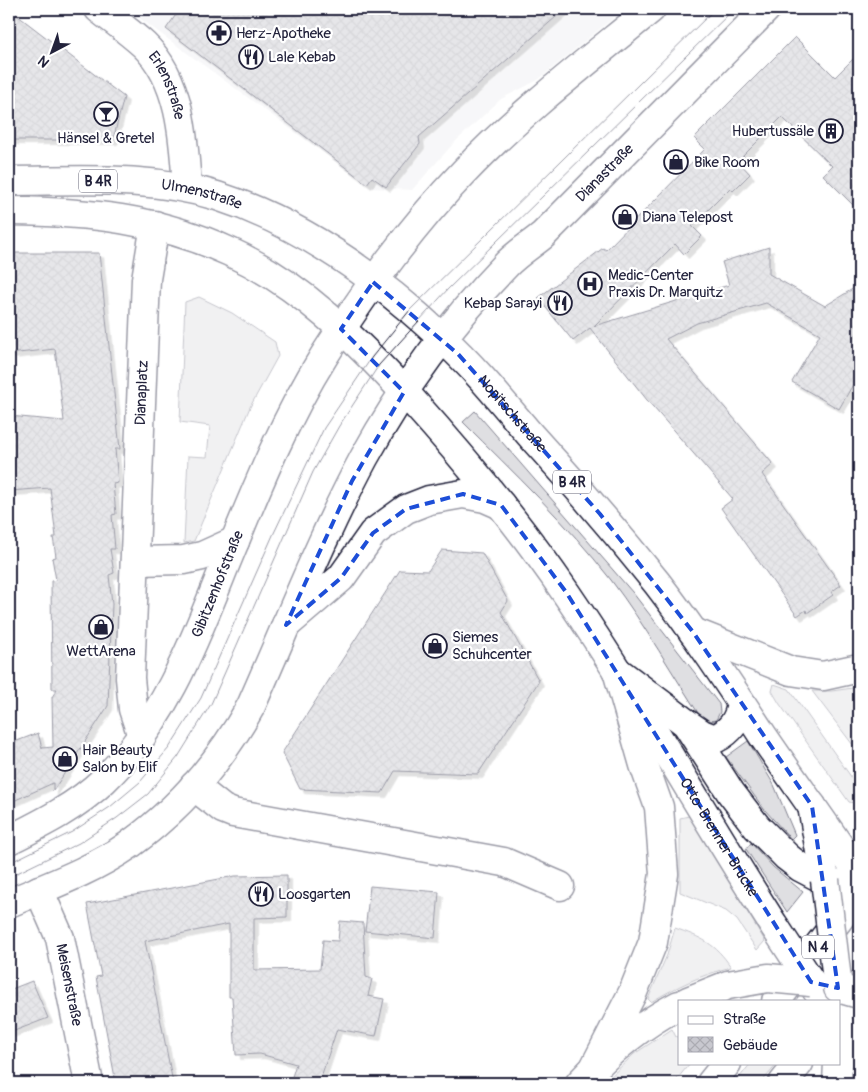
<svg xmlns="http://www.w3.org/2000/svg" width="868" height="1092" font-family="Pangolin,sans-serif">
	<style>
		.built { fill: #eeeef1 }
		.grass { fill: #dfdfe2; stroke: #80808e }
		.building { fill: url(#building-cross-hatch); stroke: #22223b; filter: url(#shadow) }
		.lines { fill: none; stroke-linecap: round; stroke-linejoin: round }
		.minor-casing { stroke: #22223b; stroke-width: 31 }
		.secondary-casing { stroke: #22223b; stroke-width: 31 }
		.primary-casing { stroke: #22223b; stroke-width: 31 }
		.trunk-casing { stroke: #22223b; stroke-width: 31 }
		.minor { stroke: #fff; stroke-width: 28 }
		.secondary { stroke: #fff; stroke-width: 28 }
		.primary { stroke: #fff; stroke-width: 28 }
		.trunk { stroke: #fff; stroke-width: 28 }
		.tram { stroke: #22223b; stroke-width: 1 }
		.primary-bridge-casing { stroke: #22223b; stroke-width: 31; stroke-linecap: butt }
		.trunk-bridge-casing { stroke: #22223b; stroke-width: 31; stroke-linecap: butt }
		.primary-bridge { stroke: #fff; stroke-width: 28 }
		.trunk-bridge { stroke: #fff; stroke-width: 28 }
		.marked { fill: none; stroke: #1d4ed8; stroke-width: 4; stroke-dasharray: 10 6; stroke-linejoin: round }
		.labels { text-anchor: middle; stroke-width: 4.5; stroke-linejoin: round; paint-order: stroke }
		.shield { fill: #fff; stroke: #646476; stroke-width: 1 }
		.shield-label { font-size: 14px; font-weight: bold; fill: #22223b }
		.poi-label { font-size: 15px; fill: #22223b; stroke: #fff; text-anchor: start }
		.street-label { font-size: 15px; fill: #22223b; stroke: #fff }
	</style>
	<defs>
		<pattern id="building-cross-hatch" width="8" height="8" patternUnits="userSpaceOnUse" patternTransform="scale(1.25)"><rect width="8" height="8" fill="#c8c8cf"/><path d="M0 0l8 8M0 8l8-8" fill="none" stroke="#acacb3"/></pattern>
		<filter id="shadow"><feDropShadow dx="4.5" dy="4.5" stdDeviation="0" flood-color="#0004"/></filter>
	</defs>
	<rect width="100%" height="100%" fill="#fff"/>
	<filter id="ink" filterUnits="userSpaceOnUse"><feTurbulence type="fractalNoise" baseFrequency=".02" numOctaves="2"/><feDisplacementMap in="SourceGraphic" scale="10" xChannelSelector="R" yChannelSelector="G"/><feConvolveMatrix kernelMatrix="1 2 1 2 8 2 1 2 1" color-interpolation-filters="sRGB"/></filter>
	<g filter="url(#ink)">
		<path class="built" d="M127,9H624L538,80L501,99L453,144L412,190L371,188Z"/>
		<g class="grass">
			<path d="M199,297L232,313L275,342L278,356L250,407L194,541L184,543L188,456L207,457L210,426L180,422L185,302Z"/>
			<path d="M475,411L633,593L719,704L720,712L716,720L704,722C673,675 645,625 611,580C567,523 514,473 463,422Z"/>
			<path d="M774,684L789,689L859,788L854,803L849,802L779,703L772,691Z"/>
			<path d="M859,687V753L812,691H832Z"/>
			<path d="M748,741L774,785L795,835L791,839L764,809L726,757Z"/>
			<path d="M689,816L765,941L757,950L737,920L726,911L680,892V818Z"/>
			<path d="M751,843L773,867L803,892L787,912L746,849Z"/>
			<path d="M675,928C702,938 715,943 731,967C702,975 677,986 651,1002L648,999L667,955Z"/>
			<path d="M672,1029L676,1037L679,1036V1063H690L674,1083H604L634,1054Z"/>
			<path d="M751,1063H778L761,1083H735Z"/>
		</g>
		<g class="building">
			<path d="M9,9L124,97L113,140H9Z"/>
			<path d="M180,9H565L419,137L420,144L386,187L372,177L367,184L166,29Z"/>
			<path d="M795,37L835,77L859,53V211L823,175L832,166L782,117L738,161L750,174L733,191L730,188L692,226L702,236L684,254L675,244L594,326L729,285L722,262L769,247V274L825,306L859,285V374L839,409L792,382L820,334L766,303L697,323L666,339L773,464L762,474L841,585L831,592L833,595L807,613L806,610L797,616L721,508L733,499L647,400L590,328L573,341L538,298L603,248L606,250L705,149L694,138Z"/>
			<path d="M9,253H99L120,449H115L118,483L113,484L116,514L112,515L115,549H110L114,573L109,575L112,604L108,706L53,791V783L9,803V744L38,733L42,748L53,747L52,697L57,689H52L51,581L56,580L52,558L56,557L53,537H56L50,488L9,491V416L64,421L55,349L9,354Z"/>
			<path d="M442,550L482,553L508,601L501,612L539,681L478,774L395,771L382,793L300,789L282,753L400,570L428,571Z"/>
			<path d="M287,875V917L254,918V970L320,969L323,940L338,941L340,921L363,923L366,977L372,979L368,996L384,999L376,1036L337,1029L319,1083H290L296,1064L260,1054L236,1055L232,997H229V924L145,941L173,1083H116L96,977L101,976L87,904L235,876Z"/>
			<path d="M370,886L439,892L435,938L365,931Z"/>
			<path d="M32,981L48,1018L9,1033V990Z"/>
		</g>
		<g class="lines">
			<g class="minor-casing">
				<g id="minor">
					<path id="s1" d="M99,9C114,21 130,32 144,45C181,80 184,140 187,188"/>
					<path d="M135,561L184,560L202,556L235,541"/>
					<path id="s2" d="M142,736L133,709L130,678L146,279L155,225"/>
					<path d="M194,786L223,809L233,813L504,862L560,886"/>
					<path id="s3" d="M39,890L60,938L89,1083"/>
				</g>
			</g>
			<g class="secondary-casing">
				<g id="secondary">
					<path id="s4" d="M9,840C43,823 77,806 104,780C163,723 193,645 223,570C253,497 282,423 324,356C366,290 410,228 464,172C521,112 588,61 651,9"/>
					<path id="s5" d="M9,903C49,886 93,870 129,845C179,809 221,760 251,706C288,623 321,538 364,458C402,389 450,323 505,266C516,254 531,245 543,235L766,9"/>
				</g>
			</g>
			<g class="primary-casing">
				<g id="primary">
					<path id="s6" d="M9,181C78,181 150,175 217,196C301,223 378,278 442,338C475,368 503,403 532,437C575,484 617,533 657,583C695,632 729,684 763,736C795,783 828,828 859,875"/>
					<path id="s7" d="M9,211C88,212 157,218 230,252C301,284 358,342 410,398C466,460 519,524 566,593C640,701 704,817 775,927"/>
					<path d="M286,625L341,578L373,533L406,509L429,500L463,494L485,498L501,505"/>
					<path d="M686,723L702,734L715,739C731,731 739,720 741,703"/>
					<path d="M811,982L824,1001"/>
					<path d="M839,1024L859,1054"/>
				</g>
			</g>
			<g class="trunk-casing">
				<g id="trunk">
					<path d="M693,632L791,671L823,676L859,668"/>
					<path d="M617,671L686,723L731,793L757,827L787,857L800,867L825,880L859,892"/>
					<path d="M812,806L825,880"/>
					<path d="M688,1001L728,985"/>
					<path d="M776,1001L859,893"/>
					<path d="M839,1011L859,985"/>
					<path d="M595,1066L633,992L653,942L664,874L659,807L644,765L617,671"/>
					<path d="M580,1083C609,1051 641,1025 679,1005"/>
					<path d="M711,1083L727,1063"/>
					<path d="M783,1083L799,1063"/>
					<path d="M837,1083L838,1063"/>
				</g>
			</g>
			<use href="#minor" class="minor"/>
			<use href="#secondary" class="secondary"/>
			<use href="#primary" class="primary"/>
			<use href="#trunk" class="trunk"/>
			<g class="tram">
				<path d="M9,863L72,832L110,807L140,782L169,748L201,698L273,535L324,428L372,357L410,310L715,9"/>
				<path d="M9,877L79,843L117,818L148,794L178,757L211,704L313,472L339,426L379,365L448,289L734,9"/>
			</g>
			<g class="primary-bridge-casing">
				<path id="primary-bridge" d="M775,927L811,982"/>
			</g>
			<g class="trunk-bridge-casing">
				<g id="trunk-bridge">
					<path d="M825,880L838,988L859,994"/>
					<path d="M728,985L768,978L811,982"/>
				</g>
			</g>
			<use href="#primary-bridge" class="primary-bridge"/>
			<use href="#trunk-bridge" class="trunk-bridge"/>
		</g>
	</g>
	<path d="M0 0H868V1092H0ZM373,282L458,354L600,514L693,632L812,806L838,988L811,982L566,592L501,505L463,494L406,509L373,533L341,578L286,625L352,481L404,392L341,329Z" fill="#fff" fill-opacity=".55" fill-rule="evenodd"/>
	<path class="marked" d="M373,282L458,354L600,514L693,632L812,806L838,988L811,982L566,592L501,505L463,494L406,509L373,533L341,578L286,625L352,481L404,392L341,329Z"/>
	<defs>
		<g id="pharmacy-ring" transform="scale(1.25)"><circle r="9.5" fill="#fff" stroke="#22223b" stroke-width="1.5"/><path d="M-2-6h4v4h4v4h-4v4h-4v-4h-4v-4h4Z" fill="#22223b"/></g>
		<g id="restaurant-ring" transform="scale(1.25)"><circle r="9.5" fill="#fff" stroke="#22223b" stroke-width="1.5"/><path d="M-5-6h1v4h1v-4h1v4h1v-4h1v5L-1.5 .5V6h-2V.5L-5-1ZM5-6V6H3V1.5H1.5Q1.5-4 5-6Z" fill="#22223b"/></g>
		<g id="bar-ring" transform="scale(1.25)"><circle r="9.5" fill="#fff" stroke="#22223b" stroke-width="1.5"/><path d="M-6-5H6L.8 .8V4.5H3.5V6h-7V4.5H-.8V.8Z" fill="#22223b"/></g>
		<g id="building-ring" transform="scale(1.25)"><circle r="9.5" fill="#fff" stroke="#22223b" stroke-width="1.5"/><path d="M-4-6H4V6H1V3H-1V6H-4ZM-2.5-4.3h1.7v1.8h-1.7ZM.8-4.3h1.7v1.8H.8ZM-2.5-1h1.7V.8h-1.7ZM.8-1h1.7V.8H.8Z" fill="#22223b"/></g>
		<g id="shop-ring" transform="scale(1.25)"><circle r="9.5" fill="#fff" stroke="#22223b" stroke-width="1.5"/><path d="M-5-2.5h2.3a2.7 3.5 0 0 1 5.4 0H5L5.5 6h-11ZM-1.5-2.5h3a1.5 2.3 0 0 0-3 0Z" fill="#22223b"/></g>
		<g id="hospital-ring" transform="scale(1.25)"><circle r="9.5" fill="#fff" stroke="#22223b" stroke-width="1.5"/><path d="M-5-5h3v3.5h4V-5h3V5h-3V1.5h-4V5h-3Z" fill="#22223b"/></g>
	</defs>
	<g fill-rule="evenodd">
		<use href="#pharmacy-ring" x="219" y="33"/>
		<use href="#restaurant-ring" x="251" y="57"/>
		<use href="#bar-ring" x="106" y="114"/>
		<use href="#building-ring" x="831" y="131"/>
		<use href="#shop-ring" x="676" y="162"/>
		<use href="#shop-ring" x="625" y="217"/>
		<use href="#hospital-ring" x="590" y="284"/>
		<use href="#restaurant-ring" x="560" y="303"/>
		<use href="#shop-ring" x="101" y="627"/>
		<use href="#shop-ring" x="435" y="646"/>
		<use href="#shop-ring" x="65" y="759"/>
		<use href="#restaurant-ring" x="261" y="894"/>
	</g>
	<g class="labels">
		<g class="shield">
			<rect x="79" y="169.5" width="38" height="23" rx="4"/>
			<rect x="553" y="470.5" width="38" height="23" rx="4"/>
			<rect x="802" y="935.5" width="32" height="23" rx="4"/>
		</g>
		<g class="shield-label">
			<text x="98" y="186">B 4R</text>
			<text x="572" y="487">B 4R</text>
			<text x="818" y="952">N 4</text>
		</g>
		<g class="poi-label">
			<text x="236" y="38">Herz-Apotheke</text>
			<text x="268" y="62">Lale Kebab</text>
			<text x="814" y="136" text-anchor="end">Hubertussäle</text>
			<text x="106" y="143" text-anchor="middle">Hänsel &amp; Gretel</text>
			<text x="694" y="167">Bike Room</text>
			<text x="642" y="222">Diana Telepost</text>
			<text x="608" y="280">Medic-Center<tspan x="608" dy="17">Praxis Dr. Marquitz</tspan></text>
			<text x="542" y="308" text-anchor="end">Kebap Sarayi</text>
			<text x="452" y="642">Siemes<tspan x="452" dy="17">Schuhcenter</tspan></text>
			<text x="101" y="656" text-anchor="middle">WettArena</text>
			<text x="82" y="755">Hair Beauty<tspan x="82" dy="17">Salon by Elif</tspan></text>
			<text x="278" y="899">Loosgarten</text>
		</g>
		<g class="street-label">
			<text dy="5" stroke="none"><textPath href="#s1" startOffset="105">Erlenstraße</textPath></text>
			<text dy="5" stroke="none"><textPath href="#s5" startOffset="968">Dianastraße</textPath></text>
			<text dy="5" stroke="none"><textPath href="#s6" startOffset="194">Ulmenstraße</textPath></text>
			<text dy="5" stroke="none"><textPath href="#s2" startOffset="345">Dianaplatz</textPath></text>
			<text dy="5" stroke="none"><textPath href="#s6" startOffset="581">Nopitschstraße</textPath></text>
			<text dy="5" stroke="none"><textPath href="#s4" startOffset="341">Gibitzenhofstraße</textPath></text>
			<text dy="5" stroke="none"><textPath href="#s7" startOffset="998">Otto-Brenner-Brücke</textPath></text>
			<text dy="5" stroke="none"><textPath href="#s3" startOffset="100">Meisenstraße</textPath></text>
		</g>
	</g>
	<rect width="868" height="1092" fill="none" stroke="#fff" stroke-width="30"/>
	<rect x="15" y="15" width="838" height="1062" fill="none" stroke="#22223b" stroke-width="2" filter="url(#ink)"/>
	<rect x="678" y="1000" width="162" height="65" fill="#ffffff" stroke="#a7a7b1"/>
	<rect x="688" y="1016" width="25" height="8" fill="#ffffff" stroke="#a7a7b1"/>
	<text x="723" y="1024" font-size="15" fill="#22223b">Straße</text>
	<rect x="688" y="1037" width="25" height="15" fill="url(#building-cross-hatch)" stroke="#a7a7b1"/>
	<text x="723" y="1050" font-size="15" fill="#22223b">Gebäude</text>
	<g transform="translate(52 52) rotate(221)" stroke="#ffffff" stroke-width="4" paint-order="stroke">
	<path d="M0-4L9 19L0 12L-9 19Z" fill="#22223b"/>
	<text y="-8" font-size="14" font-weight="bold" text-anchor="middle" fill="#22223b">N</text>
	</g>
</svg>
